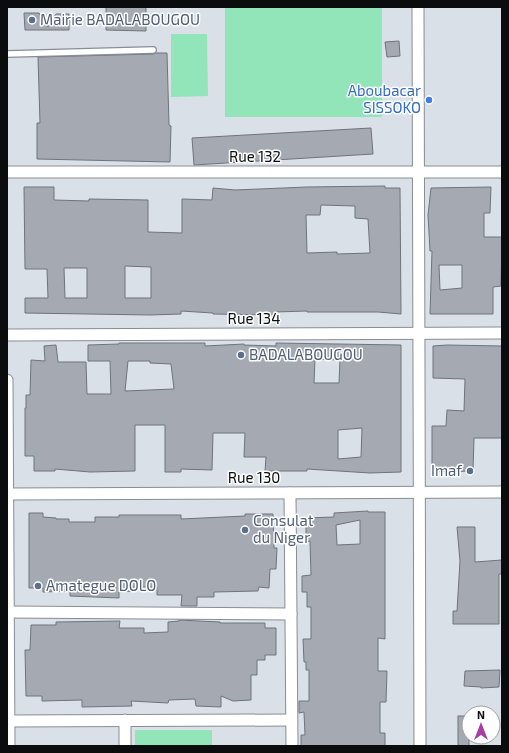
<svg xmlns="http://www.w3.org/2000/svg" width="509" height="753" font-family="'Exo 2',sans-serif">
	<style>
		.green { fill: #92e4b9 }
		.building { fill: #a5aab2; stroke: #6f747b; fill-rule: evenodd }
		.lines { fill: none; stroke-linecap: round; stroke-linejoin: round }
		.lane-casing { stroke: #888d95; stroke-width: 8 }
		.street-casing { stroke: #888d95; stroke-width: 13 }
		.lane { stroke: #fff; stroke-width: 5.5 }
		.street { stroke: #fff; stroke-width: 11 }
		.service-dot { fill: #5c6f8a; stroke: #fff; stroke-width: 1.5 }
		.shop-dot { fill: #3f7fe0; stroke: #fff; stroke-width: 1.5 }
		.labels { text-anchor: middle; stroke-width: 3; stroke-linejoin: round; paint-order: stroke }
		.service-label { font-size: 15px; fill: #4e5e75; stroke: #fff; text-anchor: start }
		.shop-label { font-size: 15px; fill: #366cbe; stroke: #fff; text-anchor: end }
		.street-label { font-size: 15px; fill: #0a0c0e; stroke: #fff }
	</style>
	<rect width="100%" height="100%" fill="#dae0e8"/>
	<g class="green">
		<rect x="225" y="7" width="157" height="110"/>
		<path d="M171,34H207L208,96L171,97Z"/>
		<rect x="135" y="730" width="77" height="16"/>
	</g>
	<g class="building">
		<path d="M106,7H146V31L106,30Z"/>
		<path d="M24,13H39L48,27L56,14H69V30H25Z"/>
		<path d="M399,41L400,56L387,57L385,42Z"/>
		<path d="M156,53H167L169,125L171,126L170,162L37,159V123H40L38,57L153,54Z"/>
		<path d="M371,128L373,154L194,165L192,138Z"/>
		<path d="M385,186V188H400L401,314L378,312H307V311L275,312V315L213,314V313L181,311V314L150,315L25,313V298H48L47,269H25L24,187H54V200L89,201V199L148,200V232L182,233V199L212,200L213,188L235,190L307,187ZM321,205L355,206V218L368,219L370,253L337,254V252L307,253L306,215H320ZM125,266L151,267V298H125ZM64,268H87V298H65Z"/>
		<path d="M491,187L490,213H484V237H502L501,286L493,287V314H430L432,251H430L428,215L431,188ZM439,265H462V288L440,290Z"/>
		<path d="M119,343H205V346L244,344V345L276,346V343L401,345V472L370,473L307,469V471H265L266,457H244L245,433H213L212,470L181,469V472H165V425H135V471L90,472L55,469V471H34V456H25V408H26V395H30L31,360L45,361L44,346L56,345L58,362H86L87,394H111L110,361H88V345L119,344ZM315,359L340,360L339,383H314ZM128,361H150V363L171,364L174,389L125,391ZM362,428L361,457L338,459V430Z"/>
		<path d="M447,345L502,346V438H474L473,471L432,472V426H446L447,410L464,411L465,379L433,378V346Z"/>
		<path d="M368,511V512H385V639L378,638V671H387L386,702H380V733H385V746H301V735H305L304,712L299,713V701H309V670H306V662H304L303,639H311V607H307V592H302V576L311,575L310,541L306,542V518L334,517V513ZM360,520V544L337,545L336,525Z"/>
		<path d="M29,513H43V517L56,518V519H69V522H95V517H119V515H181V519L245,516V514H273L274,548H277L276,569H270L269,588L259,587L258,591L214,592V597H197V606H181L182,595H157V587H133V591L119,592V598L70,596V591L43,592V588H29Z"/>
		<path d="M457,527H475V562L502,560V574H499V624H453V611H457L460,561Z"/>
		<path d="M179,620L220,622V623H265V628H276V655H265V660H257V675H251V700L233,701L221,696V707L196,706L195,699L169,700L168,703L131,701L132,706L82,707V700L42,701V696H26L25,650H30L31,625H56V622L120,621L119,628H144V633L168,632V622L179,621Z"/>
		<path d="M500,670L499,687L481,688V687L464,686L465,671Z"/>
		<rect x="458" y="716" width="11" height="30"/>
	</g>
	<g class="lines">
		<g class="lane-casing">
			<path id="lane" d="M7,54L153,50"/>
		</g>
		<g class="street-casing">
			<g id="street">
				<path d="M418,7L420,746"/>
				<path d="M7,172H502"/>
				<path d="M7,335L502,333"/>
				<path d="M7,380L9,746"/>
				<path d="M290,493L292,746"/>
				<path d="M7,494L502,492"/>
				<path d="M7,612L291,614"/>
				<path d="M7,721L291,720"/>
				<path d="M125,746V720"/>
			</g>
		</g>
		<use href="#lane" class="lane"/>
		<use href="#street" class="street"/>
	</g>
	<g class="service-dot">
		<circle cx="32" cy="20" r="4"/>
		<circle cx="241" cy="355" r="4"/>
		<circle cx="470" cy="471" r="4"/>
		<circle cx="245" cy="530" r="4"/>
		<circle cx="38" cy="586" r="4"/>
	</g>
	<circle class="shop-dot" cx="429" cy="100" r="4"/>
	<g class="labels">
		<g class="service-label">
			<text x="40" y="25">Mairie BADALABOUGOU</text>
			<text x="249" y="360">BADALABOUGOU</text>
			<text x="462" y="476" text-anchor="end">Imaf</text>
			<text x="253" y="526">Consulat<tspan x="253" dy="17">du Niger</tspan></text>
			<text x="46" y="591">Amategue DOLO</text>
		</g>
		<g class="shop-label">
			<text x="421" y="96">Aboubacar<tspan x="421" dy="17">SISSOKO</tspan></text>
		</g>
		<g class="street-label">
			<text x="255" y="162">Rue 132</text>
			<text x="254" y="324">Rue 134</text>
			<text x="254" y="483">Rue 130</text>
		</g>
	</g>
	<rect width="509" height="753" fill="none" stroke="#0a0c0e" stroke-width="16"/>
	<g transform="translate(481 725)"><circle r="19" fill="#ffffff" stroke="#9d9e9f"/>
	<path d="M0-3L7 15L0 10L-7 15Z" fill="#a43fa4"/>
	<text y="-6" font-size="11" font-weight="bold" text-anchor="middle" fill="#0a0c0e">N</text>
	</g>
</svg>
